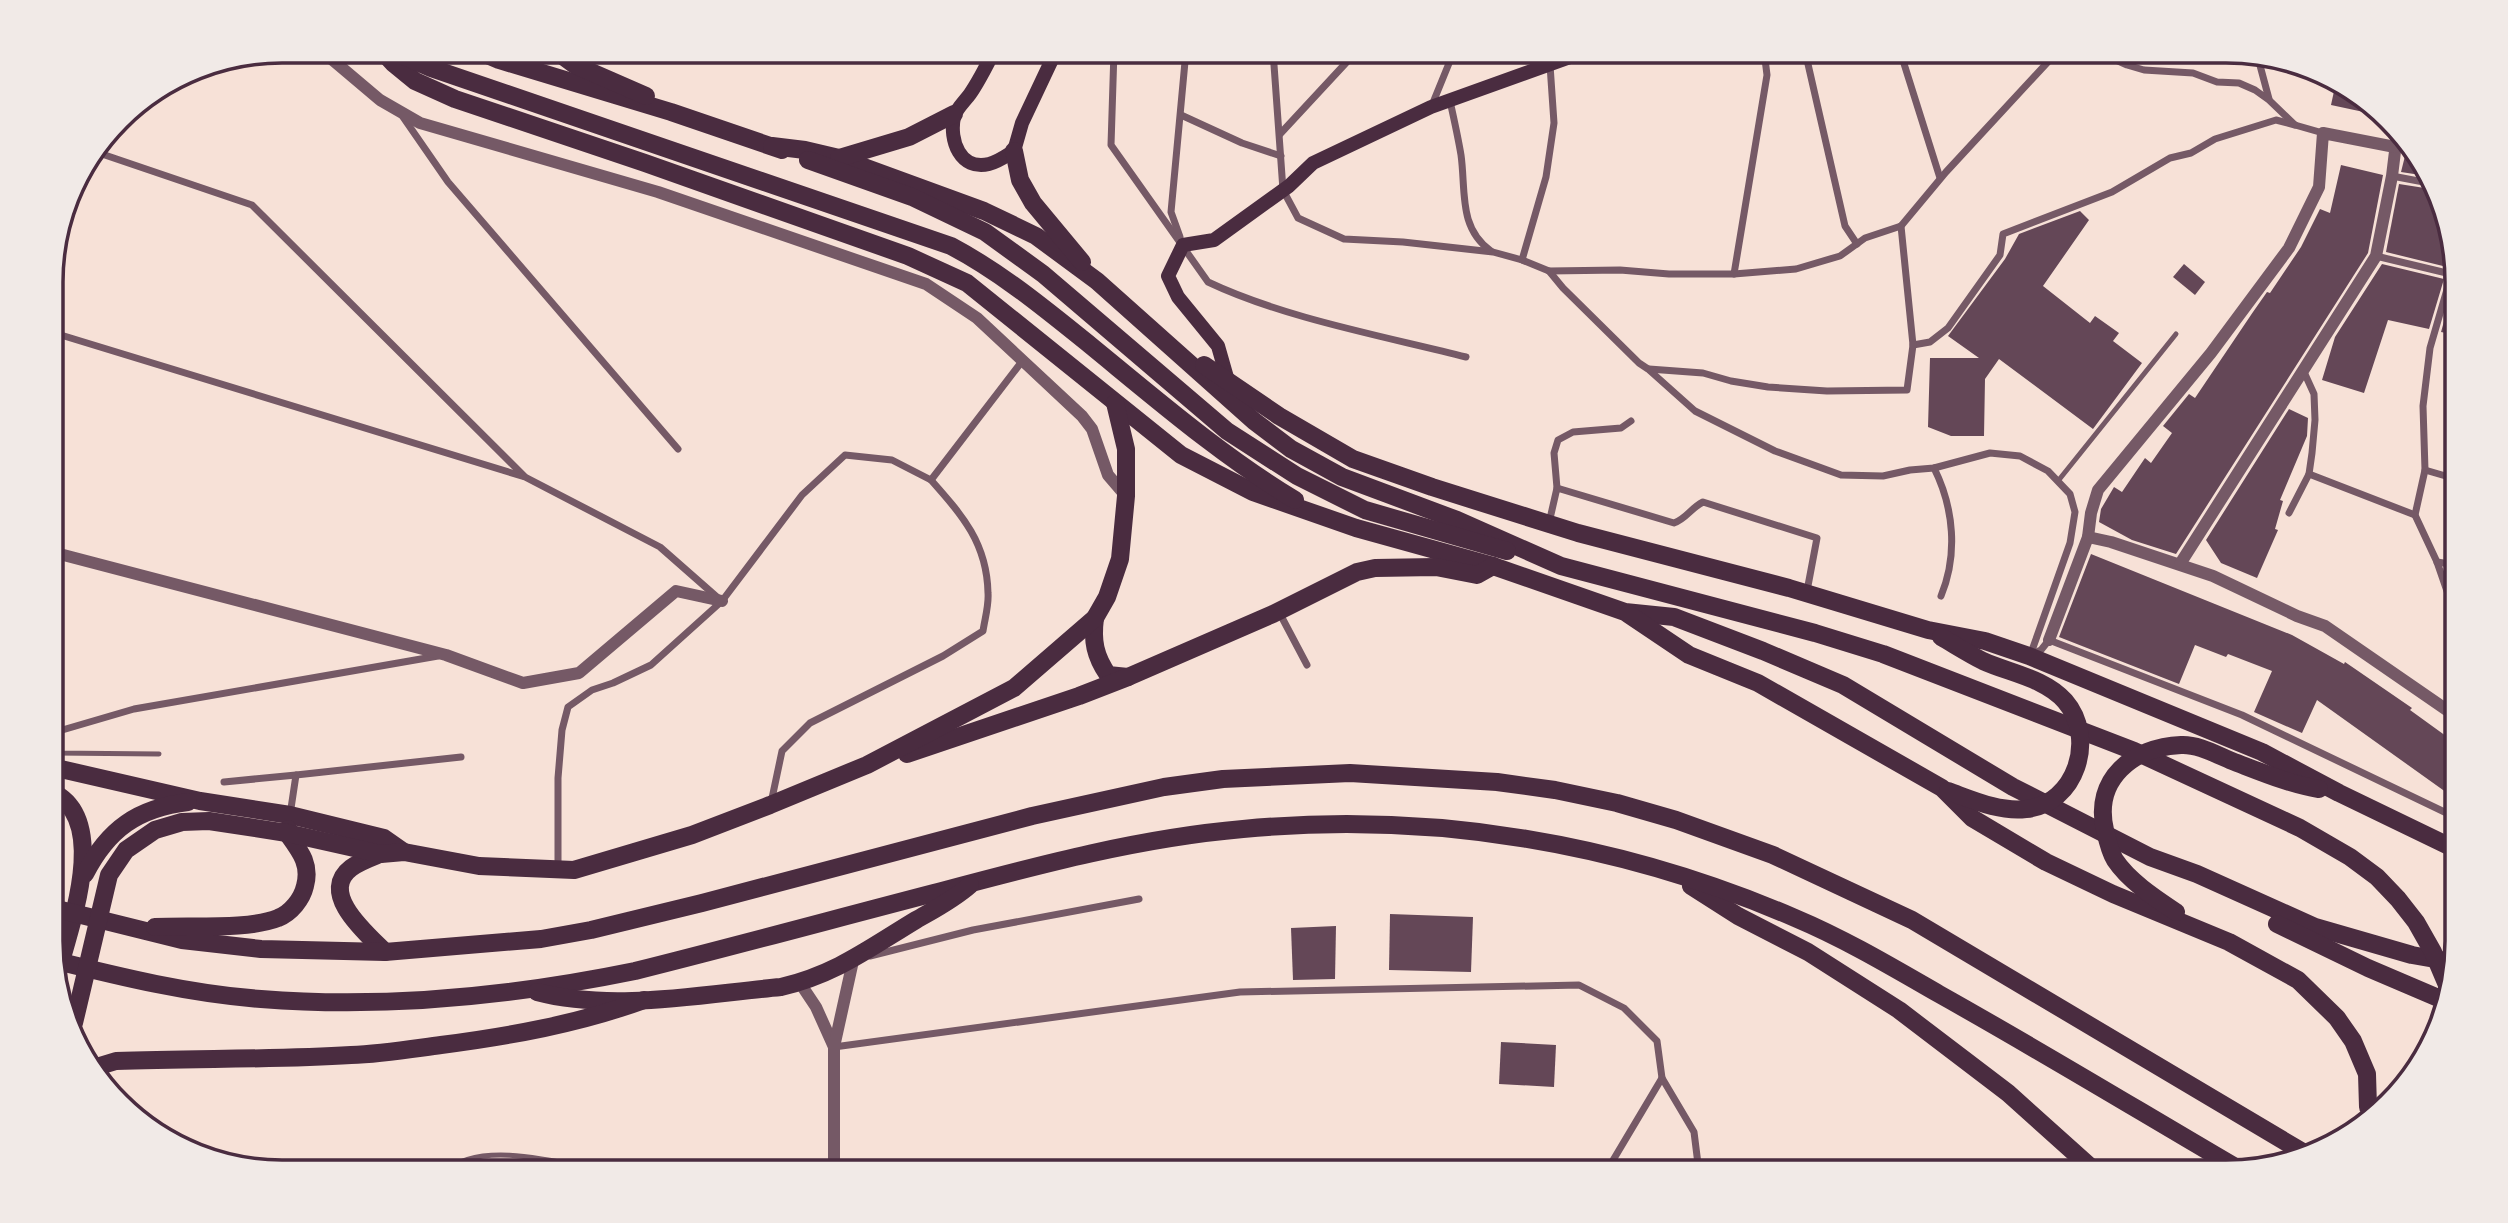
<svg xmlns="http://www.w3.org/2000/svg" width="2508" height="1223" font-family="Jost,sans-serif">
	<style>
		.building { fill: #644757 }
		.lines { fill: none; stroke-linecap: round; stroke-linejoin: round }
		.service { stroke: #755966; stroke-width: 5 }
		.minor { stroke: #755966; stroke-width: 7 }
		.tertiary { stroke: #755966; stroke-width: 12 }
		.secondary { stroke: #4a2c40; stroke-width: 14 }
		.primary { stroke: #4a2c40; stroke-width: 18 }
		.rim { fill: none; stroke: #4a2c40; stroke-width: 3.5 }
	</style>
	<rect width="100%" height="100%" fill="#f7e1d7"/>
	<g class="building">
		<path d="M2336,82L2347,91L2373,114L2331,105Z"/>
		<path d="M2408,144L2418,153L2427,176L2401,172Z"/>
		<path d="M2341,165L2383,175L2368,253L2176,554L2132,540L2099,522L2101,509L2114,487L2122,492L2145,458L2151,463L2172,433L2163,426L2189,394L2195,398L2253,312L2267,292L2270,293L2301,247L2320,209L2330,213Z"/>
		<path d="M2399,184L2431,189L2455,253L2447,267L2386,252Z"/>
		<path d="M2080,211L2089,220L2043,286L2090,323L2095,316L2119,333L2113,341L2142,363L2093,429L1999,359L1985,379L1984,436H1951L1928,427L1930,358H1979L1948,336L2005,259L2019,234Z"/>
		<path d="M2184,264L2205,282L2195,295L2173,277Z"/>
		<path d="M2382,264L2444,279L2429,329L2388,320L2364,393L2322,380L2335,337Z"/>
		<path d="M2455,283L2456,335L2441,332Z"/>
		<path d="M2289,409L2308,418L2307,436L2280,500L2283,501L2275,529L2278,530L2257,578L2221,563L2206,540Z"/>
		<path d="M2091,554L2292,635L2344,664L2345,662L2412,708L2410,710L2457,744V800L2317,700L2302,733L2254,712L2272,671L2228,654L2226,657L2195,645L2179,684L2059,637Z"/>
		<path d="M1390,914L1473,917L1471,972L1389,970Z"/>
		<path d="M1336,926L1335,979L1293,980L1291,928Z"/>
		<path d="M1501,1042L1556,1045L1554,1087L1499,1084Z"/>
	</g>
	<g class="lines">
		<g class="service">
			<path d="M2058,481L2176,334"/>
			<path d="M52,750L55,753L159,754"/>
			<path d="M445,1172C480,1138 565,1164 608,1172"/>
		</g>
		<g class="minor">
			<path d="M1114,51L1111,145L1208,282C1284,318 1383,336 1466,357"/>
			<path d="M1273,51L1283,190L1298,218L1344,239L1403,242L1493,252L1522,260L1549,271L1563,288L1639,363L1648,369L1695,411L1775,451L1841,475L1883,476L1910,470L1934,468L1990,453L2020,456L2048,471L2070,494L2075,512L2070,543L2030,656"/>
			<path d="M1805,51L1845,226L1857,244"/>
			<path d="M1900,51L1940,178"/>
			<path d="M2096,51L2127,65L2144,70L2193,73L2217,82L2239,83L2255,90L2269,100L2295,125L2323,133"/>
			<path d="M2258,58L2269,99"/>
			<path d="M1450,101C1454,119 1458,137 1461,155C1466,190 1458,228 1491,251"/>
			<path d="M1432,105L1454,51"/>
			<path d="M1181,115L1242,143L1281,156"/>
			<path d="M403,117L448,182L678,449"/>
			<path d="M1280,134L1357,51"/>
			<path d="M96,152L252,205L524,476"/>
			<path d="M2392,176L2429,183"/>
			<path d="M1180,237L1171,212L1186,51"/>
			<path d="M2376,256L2455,275"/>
			<path d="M1522,260L1546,177L1554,123L1550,65"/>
			<path d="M2455,262L2430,348L2423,406L2425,470L2415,515L2437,562L2456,617"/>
			<path d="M1549,271L1620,270L1669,274H1734L1796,269L1840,256L1865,238L1901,226L1946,172L2058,51"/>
			<path d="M1734,274L1767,75L1764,51"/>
			<path d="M51,332L525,477L660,547L718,598"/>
			<path d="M1913,345L1930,342L1948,328L2000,255L2003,234L2112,192L2170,158L2191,153L2215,139L2276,120L2295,125"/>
			<path d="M1649,369L1703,373L1731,381L1768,387L1827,391L1907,390L1913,345L1901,226"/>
			<path d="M1934,468C1954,508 1958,555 1941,596"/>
			<path d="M2425,470L2456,479"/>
			<path d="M2309,474L2415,515"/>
			<path d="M1557,488L1554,453L1558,440L1573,432L1621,428L1631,421"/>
			<path d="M2289,513L2309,474L2312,453L2315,420L2314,394L2304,372"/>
			<path d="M1549,523L1557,488L1674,523C1686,519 1691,508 1703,502L1817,538L1807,591"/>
			<path d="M2437,562L2456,565"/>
			<path d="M1279,612L1307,665"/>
			<path d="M2033,654L2041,650L2049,640L2242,715L2457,818"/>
			<path d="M52,733L134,709L438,656"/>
			<path d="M224,782L296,775"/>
			<path d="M771,803L782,751L810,723L943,656L983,631C985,618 989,605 988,593C987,543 962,515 931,480"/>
			<path d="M290,815L296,775L461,757"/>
			<path d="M558,869V778L562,730L568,707L592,690L613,683L651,665L722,601L802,495L845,455L892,460L931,480L1023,360"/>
			<path d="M870,956L973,930L1139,899"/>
			<path d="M834,1047L1240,992L1579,985L1624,1008L1657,1041L1662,1078L1606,1172"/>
			<path d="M1662,1078L1694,1132L1699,1172"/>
			<path d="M1443,1172H1448"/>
		</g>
		<g class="tertiary">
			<path d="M322,51L380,100L420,123L658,192L926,284L977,318L1082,416L1092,429L1108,475L1126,496"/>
			<path d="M2088,537L2111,542L2213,576L2297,616L2325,626L2457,717"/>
			<path d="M52,552L446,655L523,683L579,673L676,591L722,601"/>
			<path d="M2180,564L2376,256L2392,176L2397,135"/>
			<path d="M2049,640L2088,537L2091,513L2098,490L2211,353L2289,248L2319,187L2323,133L2395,147"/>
			<path d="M800,983L816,1007L834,1047"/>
			<path d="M834,1172V1047L853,961"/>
		</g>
		<g class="secondary">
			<path d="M994,51C987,65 979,81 970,94C965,101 956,109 954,117C949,140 960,171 989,164C998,162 1006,156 1014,151L1022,123L1056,51"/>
			<path d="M1228,381L1218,346L1178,297L1168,276L1183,245L1214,240L1289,186L1313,163L1431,107L1587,51"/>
		</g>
		<g class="primary">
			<path d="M382,51L393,63L415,81L455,99L645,163L908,256L967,283L1181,455L1253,492L1356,528L1493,566L1625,612L1674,617L1763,651L1843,685L2013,787L2150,857L2197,874L2315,927L2412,955L2452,962"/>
			<path d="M392,51L431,68L951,246C1002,273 1045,309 1090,345C1156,399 1222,456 1295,500"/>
			<path d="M478,51L499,60L671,112L782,150"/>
			<path d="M556,51L575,65L646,96"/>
			<path d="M772,146L805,150L839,158L984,211L1036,236L1097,281L1254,421L1291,449L1342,477L1457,520L1561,566L1815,633L1883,654L2134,751L2300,828L2350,857L2377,877L2398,899L2416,922L2433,952L2447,985"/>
			<path d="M1014,151L1020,180L1033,203L1082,262"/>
			<path d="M839,158L909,137L954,114"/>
			<path d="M808,160L912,197L985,232L1043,274L1227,431L1297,476L1365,510L1507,551"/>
			<path d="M1204,365L1279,416L1353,459L1432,487L1578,533L1789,588L1928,630L1985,641L2029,656L2262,752L2339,793L2457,850"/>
			<path d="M1628,614L1689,655L1758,683L1942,788L1972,818L2046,862L2113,894L2229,942L2298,980L2337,1018L2353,1041L2367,1074L2368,1107"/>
			<path d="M1095,618C1092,641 1095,656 1108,675L1128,677"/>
			<path d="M1941,637C1955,645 1969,654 1983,661C2009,673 2045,678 2065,701C2097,738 2076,804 2026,809C1999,812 1973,800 1948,791"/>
			<path d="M907,754L1079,696L1128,677L1273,614L1357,572L1375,568L1436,567L1477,575L1493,566"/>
			<path d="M52,767L200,801L290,815L384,838L404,852"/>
			<path d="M52,792C112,820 68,932 56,979"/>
			<path d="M380,854C370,858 359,862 351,868C318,893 367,934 385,952"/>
			<path d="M85,874C108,829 138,808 188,802"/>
			<path d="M1691,886L1738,916L1808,952L1899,1010L2008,1093L2096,1172"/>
			<path d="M53,908L182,940L261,949L385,952L541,939L591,930L702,903L1032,816L1164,787L1223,779L1350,773L1497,782L1555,790L1617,803L1676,820L1773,855L1912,920L2301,1151"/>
			<path d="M2176,912C2155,898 2129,881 2115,860C2110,852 2107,839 2105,830C2093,779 2133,747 2181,745C2198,744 2217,755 2232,761C2261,772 2289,784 2319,789"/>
			<path d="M2277,924L2368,968L2443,1000"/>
			<path d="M155,927C189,925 249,930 278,918C291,913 302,899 305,886C311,864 300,851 287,833L288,829"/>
			<path d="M53,960C121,977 191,994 261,999C386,1009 513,996 635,971C735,946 834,919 934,893C1035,866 1138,838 1243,829C1433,811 1621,843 1795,918C1845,939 1892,967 1939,994C2041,1051 2141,1112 2242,1171"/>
			<path d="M537,992C613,1012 703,994 781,987C836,974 868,949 916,920C935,909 953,900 970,885"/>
			<path d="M74,1023L109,875L126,850L155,830L182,822L209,821L287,833L381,854L404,852L479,866L574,870L692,835L770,805L867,765L1014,688L1095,618L1107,597L1120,559L1126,496V449L1115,403"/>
			<path d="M93,1068L116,1061C194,1058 273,1060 351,1055C381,1054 411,1049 441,1045C510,1036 578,1024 644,1000"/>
		</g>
	</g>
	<path d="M0 0H2508V1223H0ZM282 63H2226A219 219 0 0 1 2445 282V941A219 219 0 0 1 2226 1160H282A219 219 0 0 1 63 941V282A219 219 0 0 1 282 63Z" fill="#f1eae7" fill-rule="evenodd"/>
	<path class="rim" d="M282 63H2226A219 219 0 0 1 2445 282V941A219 219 0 0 1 2226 1160H282A219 219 0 0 1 63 941V282A219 219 0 0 1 282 63Z"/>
</svg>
